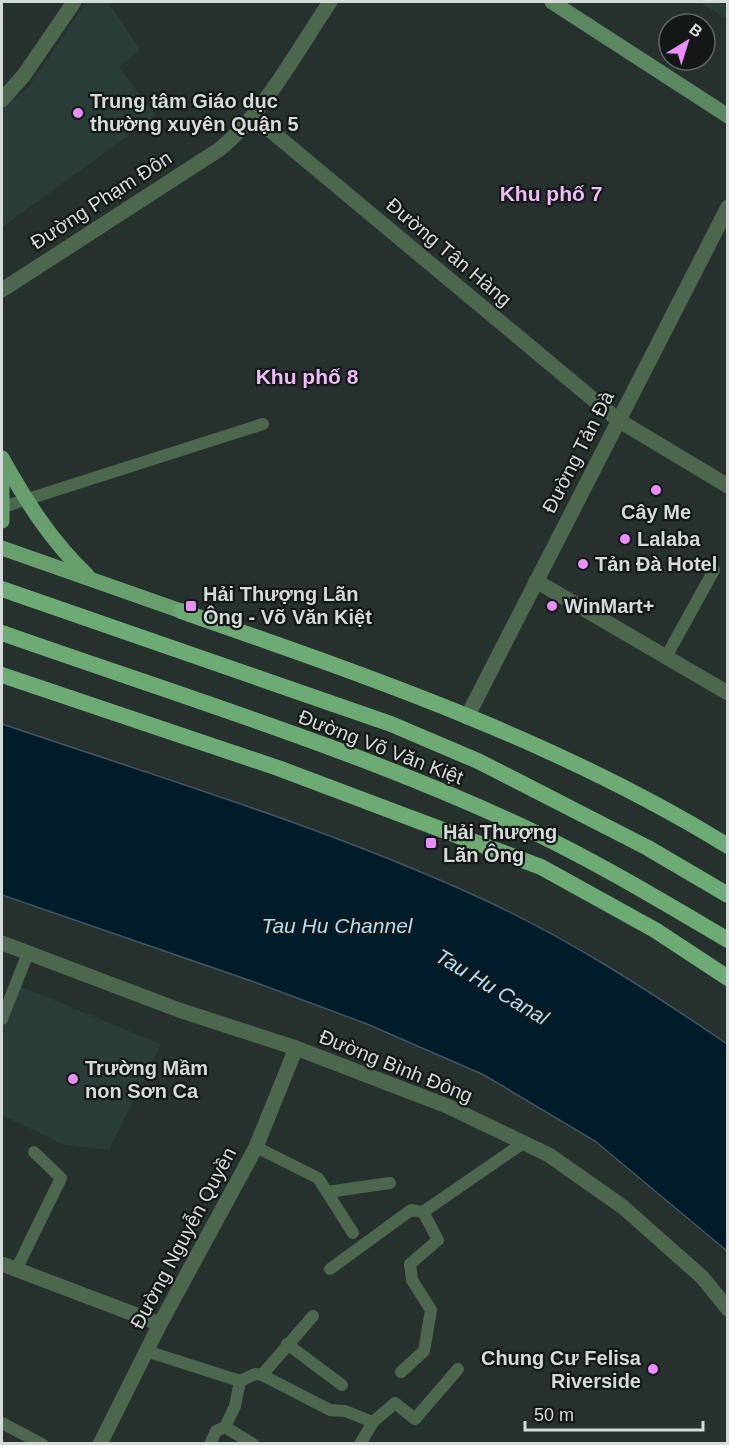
<svg xmlns="http://www.w3.org/2000/svg" width="729" height="1445" font-family="Arial,sans-serif">
	<style>
		.built { fill: #2b3d38 }
		.water { fill: #011d2c; stroke: #415660; stroke-width: 1.5 }
		.lines { fill: none; stroke-linecap: round; stroke-linejoin: round }
		.service { stroke: #4d684f; stroke-width: 12 }
		.minor { stroke: #4d684f; stroke-width: 15 }
		.tertiary { stroke: #4d684f; stroke-width: 15 }
		.secondary { stroke: #5c8861; stroke-width: 15 }
		.primary { stroke: #67a06d; stroke-width: 15 }
		.trunk { stroke: #6cab73; stroke-width: 16 }
		.poi-dot { fill: #eb8dfc; stroke: #141817; stroke-width: 2 }
		.labels { text-anchor: middle; stroke-width: 4.5; stroke-linejoin: round; paint-order: stroke }
		.poi-label { font-size: 20px; font-weight: bold; fill: #d5dbd9; stroke: #141817; text-anchor: start }
		.street-label { font-size: 20px; fill: #d5dbd9; stroke: #141817 }
		.neighbourhood-label { font-size: 21px; font-weight: bold; fill: #efbbf8; stroke: #141817 }
		.water-label { font-size: 21px; font-style: italic; fill: #b2ddf6; stroke: #141817 }
	</style>
	<rect width="100%" height="100%" fill="#27322f"/>
	<g class="built">
		<path d="M86,2H108L140,50L119,67L156,116L2,227V110L28,88Z"/>
		<path d="M698,2H727V19L702,4Z"/>
		<path d="M19,986L161,1044L109,1150L62,1144L2,1115V1030Z"/>
	</g>
	<path class="water" d="M2,724C161,778 325,827 478,897C566,937 648,990 727,1044V1251L595,1141L484,1075L367,1024L257,983L2,895Z"/>
	<g class="lines">
		<g class="service">
			<path d="M3,507L263,424"/>
			<path d="M666,657L714,570"/>
			<path d="M2,1019L28,953"/>
			<path d="M256,1147L318,1178L353,1233"/>
			<path d="M327,1192L390,1183"/>
			<path d="M330,1269L411,1210L423,1212L523,1143"/>
			<path d="M16,1270L61,1178L34,1152"/>
			<path d="M287,1344L342,1385"/>
			<path d="M146,1351L240,1381L255,1374L262,1375L330,1410L345,1411L373,1422L395,1403L415,1419L458,1369"/>
			<path d="M401,1372L424,1351L431,1310L412,1280L410,1264L438,1240L423,1212"/>
			<path d="M262,1375L313,1316"/>
			<path d="M240,1381L235,1406L225,1427L253,1444"/>
			<path d="M2,1423L42,1444"/>
			<path d="M210,1444L216,1431L225,1427"/>
			<path d="M360,1444L373,1422"/>
		</g>
		<g class="minor">
			<path d="M2,100L24,75L74,2"/>
			<path d="M253,116L618,420L728,486"/>
			<path d="M2,290L220,149C266,110 296,52 330,2"/>
			<path d="M536,581L728,693"/>
			<path d="M2,1264L160,1324"/>
			<path d="M100,1444L160,1324L256,1147L296,1048"/>
		</g>
		<g class="tertiary">
			<path d="M467,717L728,207"/>
			<path d="M2,943L179,1010L296,1048L447,1106L549,1155L623,1207L702,1277L728,1309"/>
		</g>
		<path class="secondary" d="M552,2L728,116"/>
		<g class="primary">
			<path d="M2,458C26,501 51,541 87,575"/>
			<path d="M2,521V461"/>
			<path d="M2,548L181,611"/>
		</g>
		<g class="trunk">
			<path d="M2,589L391,724L478,761L648,848L728,895"/>
			<path d="M181,611C367,676 558,741 728,846"/>
			<path d="M2,633C175,694 353,748 521,826C592,859 660,900 728,940"/>
			<path d="M2,675L278,768L541,867L655,930L728,978"/>
		</g>
	</g>
	<g class="poi-dot">
		<circle cx="78" cy="113" r="6"/>
		<circle cx="656" cy="490" r="6"/>
		<circle cx="625" cy="539" r="6"/>
		<circle cx="583" cy="564" r="6"/>
		<rect x="185" y="600" width="12" height="12" rx="3"/>
		<circle cx="552" cy="606" r="6"/>
		<rect x="425" y="837" width="12" height="12" rx="3"/>
		<circle cx="73" cy="1079" r="6"/>
		<circle cx="653" cy="1369" r="6"/>
	</g>
	<g class="labels">
		<g class="poi-label">
			<text x="90" y="108">Trung tâm Giáo dục<tspan x="90" dy="23">thường xuyên Quận 5</tspan></text>
			<text x="656" y="519" text-anchor="middle">Cây Me</text>
			<text x="637" y="546">Lalaba</text>
			<text x="595" y="571">Tản Đà Hotel</text>
			<text x="203" y="601">Hải Thượng Lãn<tspan x="203" dy="23">Ông - Võ Văn Kiệt</tspan></text>
			<text x="564" y="613">WinMart+</text>
			<text x="443" y="839">Hải Thượng<tspan x="443" dy="23">Lãn Ông</tspan></text>
			<text x="85" y="1075">Trường Mầm<tspan x="85" dy="23">non Sơn Ca</tspan></text>
			<text x="641" y="1365" text-anchor="end">Chung Cư Felisa<tspan x="641" dy="23">Riverside</tspan></text>
		</g>
		<g class="street-label">
			<text transform="translate(101 200) rotate(-33)" y="7">Đường Phạm Đôn</text>
			<text transform="translate(449 252) rotate(40)" y="7">Đường Tân Hàng</text>
			<text transform="translate(578 452) rotate(-63)" y="7">Đường Tản Đà</text>
			<text transform="translate(381 747) rotate(21)" y="7">Đường Võ Văn Kiệt</text>
			<text transform="translate(396 1066) rotate(22)" y="7">Đường Bình Đông</text>
			<text transform="translate(183 1238) rotate(-62)" y="7">Đường Nguyễn Quyền</text>
		</g>
		<g class="neighbourhood-label">
			<text x="551" y="201">Khu phố 7</text>
			<text x="307" y="384">Khu phố 8</text>
		</g>
		<g class="water-label">
			<text x="337" y="933">Tau Hu Channel</text>
			<text transform="translate(492 987) rotate(31)" y="7">Tau Hu Canal</text>
		</g>
	</g>
	<rect width="729" height="1445" fill="none" stroke="#d5dbd9" stroke-width="6"/>
	<g transform="translate(687 42) rotate(38)"><circle r="28" fill="#141817" stroke="#616665" stroke-width="1.5"/>
	<path d="M0-4.5L10 22L0 15L-10 22Z" fill="#eb8dfc"/>
	<text y="-9" font-size="16" font-weight="bold" text-anchor="middle" fill="#d5dbd9">B</text>
	</g>
	<path d="M525 1421v9h178v-9" fill="none" stroke="#d5dbd9" stroke-width="3"/>
	<text x="534" y="1421" font-size="18" fill="#d5dbd9" stroke="#141817" stroke-width="4.5" paint-order="stroke">50 m</text>
</svg>
